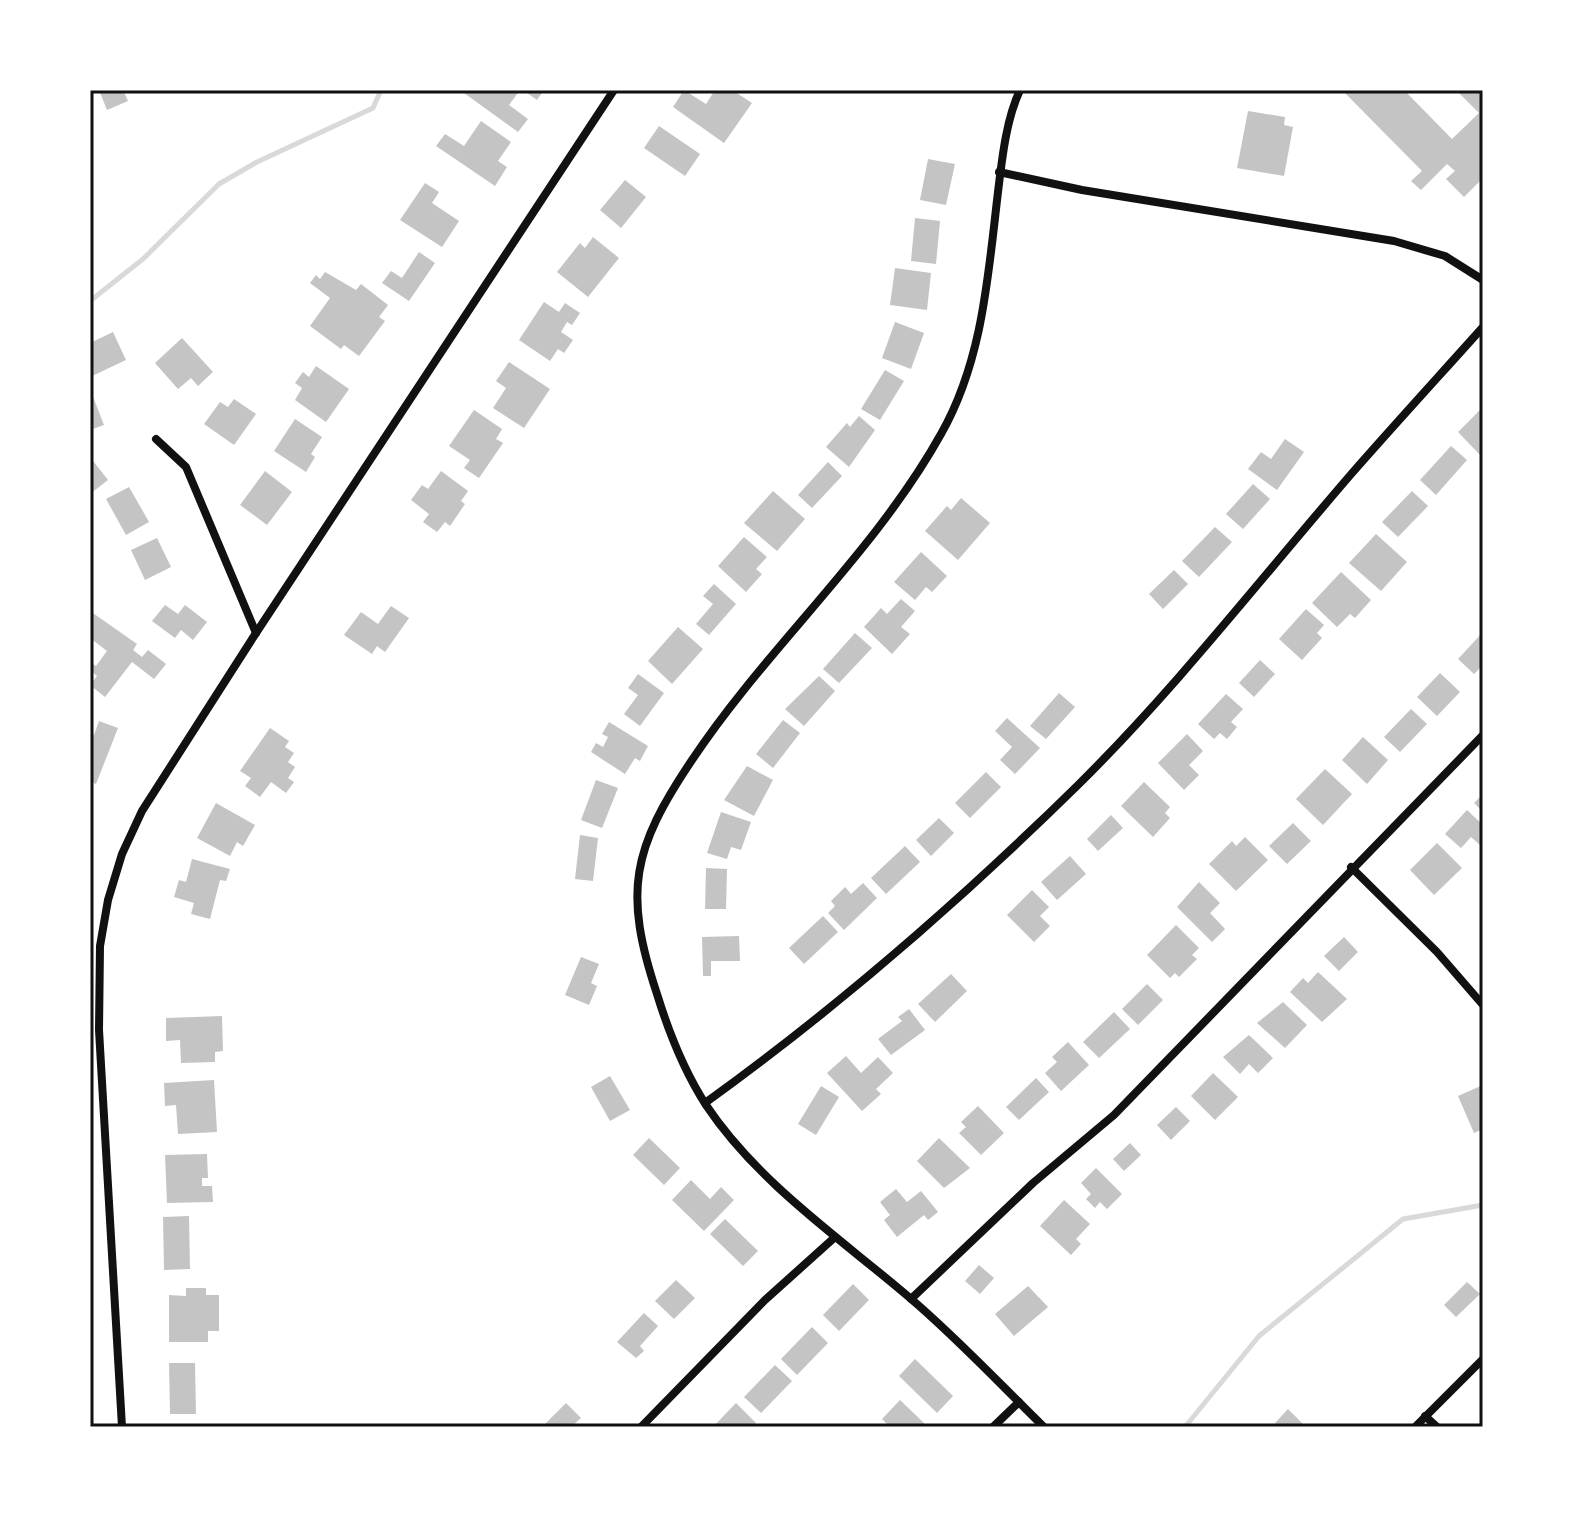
<svg xmlns="http://www.w3.org/2000/svg" width="1573" height="1517" font-family="Roboto,sans-serif">
	<style>
		.lines { fill: none; stroke-linecap: round; stroke-linejoin: round }
		.stream { stroke: #d9d9d9; stroke-width: 5 }
		.building { fill: #c4c4c4 }
		.minor { stroke: #111; stroke-width: 8 }
		.neatline { fill: none; stroke: #111; stroke-width: 3 }
	</style>
	<rect width="100%" height="100%" fill="#fff"/>
	<g class="lines">
		<g class="stream">
			<path d="M90,301L143,259L219,184L257,162L373,108L381,90"/>
			<path d="M1185,1427L1259,1336L1403,1219L1483,1205"/>
		</g>
	</g>
	<g class="building">
		<path d="M99,90H123L128,101L107,110Z"/>
		<path d="M466,90H520L509,105L528,119L518,132L464,93Z"/>
		<path d="M523,90H544L537,100Z"/>
		<path d="M684,90L706,104L715,90H732L752,103L724,143L673,107Z"/>
		<path d="M1342,90H1404L1452,139L1479,113L1456,90H1483V178L1464,197L1446,179L1455,171L1447,164L1421,190L1411,181L1422,171Z"/>
		<path d="M1248,111L1285,117L1284,125L1293,127L1284,176L1237,168Z"/>
		<path d="M481,121L511,142L498,161L507,167L495,186L436,146L445,134L464,146Z"/>
		<path d="M659,126L700,154L685,176L644,148Z"/>
		<path d="M928,159L955,164L946,205L920,200Z"/>
		<path d="M625,180L646,197L621,228L600,210Z"/>
		<path d="M425,183L439,192L432,203L459,221L442,247L400,220Z"/>
		<path d="M915,218L940,221L936,264L911,261Z"/>
		<path d="M593,237L619,258L588,297L557,272L580,243L585,248Z"/>
		<path d="M419,252L435,263L409,301L382,283L391,271L402,278Z"/>
		<path d="M895,268L931,273L927,310L890,305Z"/>
		<path d="M325,272L356,290L361,284L388,305L379,317L385,321L359,356L344,345L341,349L310,326L330,298L310,283L316,275L320,279Z"/>
		<path d="M544,302L559,312L565,303L580,313L572,325L567,322L561,332L573,340L564,353L558,349L550,361L519,340Z"/>
		<path d="M895,322L924,333L911,369L882,358Z"/>
		<path d="M113,332L126,360L90,377V343Z"/>
		<path d="M182,338L213,372L198,386L191,378L178,389L155,363Z"/>
		<path d="M509,362L550,389L524,428L493,408L506,388L496,381Z"/>
		<path d="M316,366L349,389L326,422L295,400L302,388L295,383L303,372L309,377Z"/>
		<path d="M885,370L904,381L880,420L861,409Z"/>
		<path d="M90,389L104,425L90,430Z"/>
		<path d="M234,399L256,414L234,445L204,424L220,402L228,407Z"/>
		<path d="M1483,407V454L1481,456L1458,432Z"/>
		<path d="M474,410L502,429L496,439L503,443L479,478L464,468L470,460L449,446Z"/>
		<path d="M859,416L875,430L849,467L826,447L847,423L850,427Z"/>
		<path d="M295,419L322,437L311,454L315,457L306,472L274,451Z"/>
		<path d="M1285,439L1304,452L1277,490L1248,469L1261,452L1271,459Z"/>
		<path d="M1451,446L1467,460L1436,495L1420,480Z"/>
		<path d="M90,457L108,480L90,494Z"/>
		<path d="M828,462L842,476L812,508L798,495Z"/>
		<path d="M265,471L292,492L267,525L240,505Z"/>
		<path d="M441,471L468,491L461,501L465,504L450,526L445,522L437,532L423,522L429,514L411,500L422,485L428,489Z"/>
		<path d="M1253,484L1270,499L1243,529L1226,514Z"/>
		<path d="M129,487L149,522L126,535L106,499Z"/>
		<path d="M773,491L805,519L777,551L744,523Z"/>
		<path d="M1412,491L1428,506L1398,537L1382,522Z"/>
		<path d="M961,498L990,523L958,560L925,531L947,506L951,510Z"/>
		<path d="M1215,527L1232,542L1199,577L1182,561Z"/>
		<path d="M1376,534L1407,562L1381,591L1349,563Z"/>
		<path d="M744,537L767,557L756,569L762,574L746,592L718,566Z"/>
		<path d="M157,538L171,567L145,580L131,550Z"/>
		<path d="M921,552L947,576L932,592L926,587L915,600L894,582Z"/>
		<path d="M1174,570L1188,584L1163,609L1149,594Z"/>
		<path d="M1341,572L1371,600L1355,618L1350,614L1337,627L1312,603Z"/>
		<path d="M714,584L736,604L709,635L696,624L713,604L703,596Z"/>
		<path d="M901,599L915,611L901,627L910,634L892,654L864,627L881,608L887,614Z"/>
		<path d="M165,605L178,614L185,605L207,622L193,640L181,630L175,638L152,621Z"/>
		<path d="M391,606L409,618L385,652L377,646L372,654L344,635L361,612L378,624Z"/>
		<path d="M1306,609L1324,625L1317,633L1322,638L1302,660L1279,639Z"/>
		<path d="M90,611L137,644L133,650L142,657L148,650L166,664L154,679L132,662L105,697L90,685L97,676L90,670V662L96,666L107,651L90,638Z"/>
		<path d="M678,627L703,649L672,684L648,661Z"/>
		<path d="M1483,632V665L1474,674L1458,659Z"/>
		<path d="M855,633L872,648L839,683L823,669Z"/>
		<path d="M1260,660L1275,674L1254,697L1239,683Z"/>
		<path d="M1440,673L1460,692L1437,716L1417,697Z"/>
		<path d="M638,674L664,693L640,726L624,714L638,695L628,688Z"/>
		<path d="M819,676L835,691L804,726L785,709Z"/>
		<path d="M1059,693L1075,707L1046,739L1030,726Z"/>
		<path d="M1226,694L1243,709L1231,722L1237,727L1227,739L1220,733L1214,739L1198,724Z"/>
		<path d="M1411,709L1427,724L1400,752L1384,737Z"/>
		<path d="M1007,718L1040,748L1015,774L1000,760L1012,747L995,731Z"/>
		<path d="M783,720L800,733L773,768L756,754Z"/>
		<path d="M99,721L118,728L96,784L90,781V734L94,735Z"/>
		<path d="M609,722L648,746L640,761L635,758L625,774L591,752L596,743L603,747L608,737L602,734Z"/>
		<path d="M270,728L289,741L285,747L294,753L288,762L295,767L288,778L294,782L286,793L271,782L260,797L245,786L251,778L240,771Z"/>
		<path d="M1187,734L1203,751L1189,765L1199,775L1184,790L1158,763Z"/>
		<path d="M1363,737L1388,760L1367,784L1342,760Z"/>
		<path d="M747,766L773,780L754,816L724,800Z"/>
		<path d="M1325,769L1352,794L1323,825L1296,799Z"/>
		<path d="M986,772L1001,787L970,818L955,803Z"/>
		<path d="M596,780L618,788L602,828L581,820Z"/>
		<path d="M1144,782L1170,807L1165,813L1170,818L1153,837L1121,806Z"/>
		<path d="M1483,794V810L1482,811L1474,803Z"/>
		<path d="M216,803L255,825L243,846L237,842L230,856L197,838Z"/>
		<path d="M1467,810L1483,825V843L1480,845L1471,837L1461,848L1445,834Z"/>
		<path d="M721,812L751,822L741,850L731,847L727,859L707,853Z"/>
		<path d="M1111,815L1123,828L1098,851L1087,839Z"/>
		<path d="M939,818L954,833L931,856L916,840Z"/>
		<path d="M1293,823L1311,841L1287,864L1269,846Z"/>
		<path d="M580,835L598,838L593,881L575,879Z"/>
		<path d="M1245,837L1268,860L1236,891L1209,864L1232,841L1236,846Z"/>
		<path d="M1437,843L1462,868L1434,895L1410,870Z"/>
		<path d="M905,846L920,862L886,894L871,878Z"/>
		<path d="M1070,856L1086,874L1057,900L1041,882Z"/>
		<path d="M192,859L230,869L226,881L220,880L210,919L191,914L194,903L174,897L179,880L186,882Z"/>
		<path d="M706,868L727,869L726,909H705Z"/>
		<path d="M1199,882L1220,903L1210,913L1225,929L1212,942L1177,907Z"/>
		<path d="M863,883L877,898L844,930L828,913L835,906L831,901L845,887L851,894Z"/>
		<path d="M1032,890L1049,907L1040,916L1050,926L1034,942L1007,915Z"/>
		<path d="M823,916L838,932L804,964L789,948Z"/>
		<path d="M1176,925L1199,948L1192,955L1197,959L1179,977L1175,973L1170,978L1147,955Z"/>
		<path d="M739,936L740,961H711V976H703L702,937Z"/>
		<path d="M1344,937L1358,952L1339,971L1324,956Z"/>
		<path d="M581,957L599,964L591,983L597,986L589,1005L565,995Z"/>
		<path d="M1318,972L1347,999L1322,1022L1290,992L1303,978L1308,983Z"/>
		<path d="M951,974L967,991L935,1022L918,1004Z"/>
		<path d="M1147,984L1163,1000L1138,1025L1122,1009Z"/>
		<path d="M1283,1002L1307,1025L1285,1048L1257,1023Z"/>
		<path d="M909,1009L925,1030L891,1055L878,1039L902,1021L898,1017Z"/>
		<path d="M1114,1012L1130,1029L1099,1058L1083,1042Z"/>
		<path d="M222,1016L223,1051L215,1052V1062L181,1063L180,1040L166,1041V1018Z"/>
		<path d="M1249,1035L1273,1058L1258,1073L1249,1064L1240,1074L1223,1057Z"/>
		<path d="M1068,1042L1089,1065L1061,1091L1045,1073L1057,1062L1052,1057Z"/>
		<path d="M846,1056L861,1073L878,1057L893,1073L876,1089L881,1094L862,1111L827,1073Z"/>
		<path d="M1213,1073L1238,1097L1215,1120L1191,1096Z"/>
		<path d="M610,1076L630,1110L610,1121L591,1087Z"/>
		<path d="M1036,1078L1049,1092L1019,1120L1006,1107Z"/>
		<path d="M214,1080L217,1132L178,1134L176,1105L165,1106L164,1083Z"/>
		<path d="M1483,1085V1129L1474,1133L1458,1096Z"/>
		<path d="M821,1086L839,1097L816,1135L798,1124Z"/>
		<path d="M978,1106L1004,1133L981,1155L959,1133L966,1127L961,1122Z"/>
		<path d="M1176,1107L1190,1121L1171,1140L1157,1125Z"/>
		<path d="M649,1138L680,1168L664,1185L633,1155Z"/>
		<path d="M939,1138L970,1168L944,1188L917,1161Z"/>
		<path d="M1130,1143L1141,1155L1124,1171L1113,1159Z"/>
		<path d="M207,1154L208,1178H202V1186H212L213,1202L167,1203L165,1155Z"/>
		<path d="M1096,1168L1122,1194L1107,1209L1100,1202L1095,1208L1086,1199L1091,1194L1081,1183Z"/>
		<path d="M691,1180L710,1199L721,1187L734,1200L704,1231L672,1200Z"/>
		<path d="M896,1189L907,1202L921,1191L938,1212L928,1220L924,1215L897,1237L884,1220L890,1215L880,1202Z"/>
		<path d="M1064,1200L1090,1224L1076,1239L1081,1244L1071,1255L1040,1226Z"/>
		<path d="M189,1216L190,1269L164,1270L163,1217Z"/>
		<path d="M725,1219L758,1251L743,1266L710,1234Z"/>
		<path d="M979,1265L994,1278L980,1294L965,1281Z"/>
		<path d="M676,1280L695,1298L674,1319L655,1301Z"/>
		<path d="M1467,1282L1480,1294L1456,1317L1444,1305Z"/>
		<path d="M853,1284L869,1300L839,1331L823,1315Z"/>
		<path d="M1028,1286L1048,1307L1014,1336L995,1314Z"/>
		<path d="M186,1288H206V1295H219V1331H208V1342H169V1295L186,1296Z"/>
		<path d="M644,1313L658,1326L640,1346L644,1351L636,1358L617,1342Z"/>
		<path d="M812,1327L828,1343L797,1375L781,1359Z"/>
		<path d="M915,1359L953,1396L937,1413L899,1376Z"/>
		<path d="M169,1363H195L196,1414H170Z"/>
		<path d="M775,1365L792,1381L761,1413L744,1397Z"/>
		<path d="M900,1400L926,1425L924,1427H890L882,1419Z"/>
		<path d="M566,1403L581,1418L571,1427H542Z"/>
		<path d="M736,1403L756,1423L752,1427H713Z"/>
		<path d="M1288,1409L1306,1427H1280L1275,1423Z"/>
	</g>
	<g class="lines">
		<g class="minor">
			<path d="M1020,90C1006,120 1002,159 998,192C988,275 983,360 941,434C874,554 768,646 692,760C632,849 623,892 657,994C669,1033 684,1071 706,1105C758,1183 840,1238 910,1298C957,1338 1000,1384 1044,1427"/>
			<path d="M999,172L1082,190L1394,241L1445,256L1483,280"/>
			<path d="M156,439L186,467L256,633"/>
			<path d="M1351,867L1437,952L1483,1005"/>
			<path d="M705,1103C837,1008 961,900 1078,785C1177,687 1262,577 1353,472C1396,423 1440,375 1483,327"/>
			<path d="M911,1299L1033,1183L1114,1115L1483,735"/>
			<path d="M1425,1416L1437,1427"/>
			<path d="M122,1427L99,1030L100,946L108,900L122,854L142,811L256,633L614,90"/>
			<path d="M641,1427L765,1300L834,1238"/>
			<path d="M993,1427L1019,1402"/>
			<path d="M1415,1427L1483,1359"/>
		</g>
	</g>
	<rect width="1573" height="1517" fill="none" stroke="#ffffff" stroke-width="184"/>
	<rect x="92" y="92" width="1389" height="1333" class="neatline"/>
</svg>
